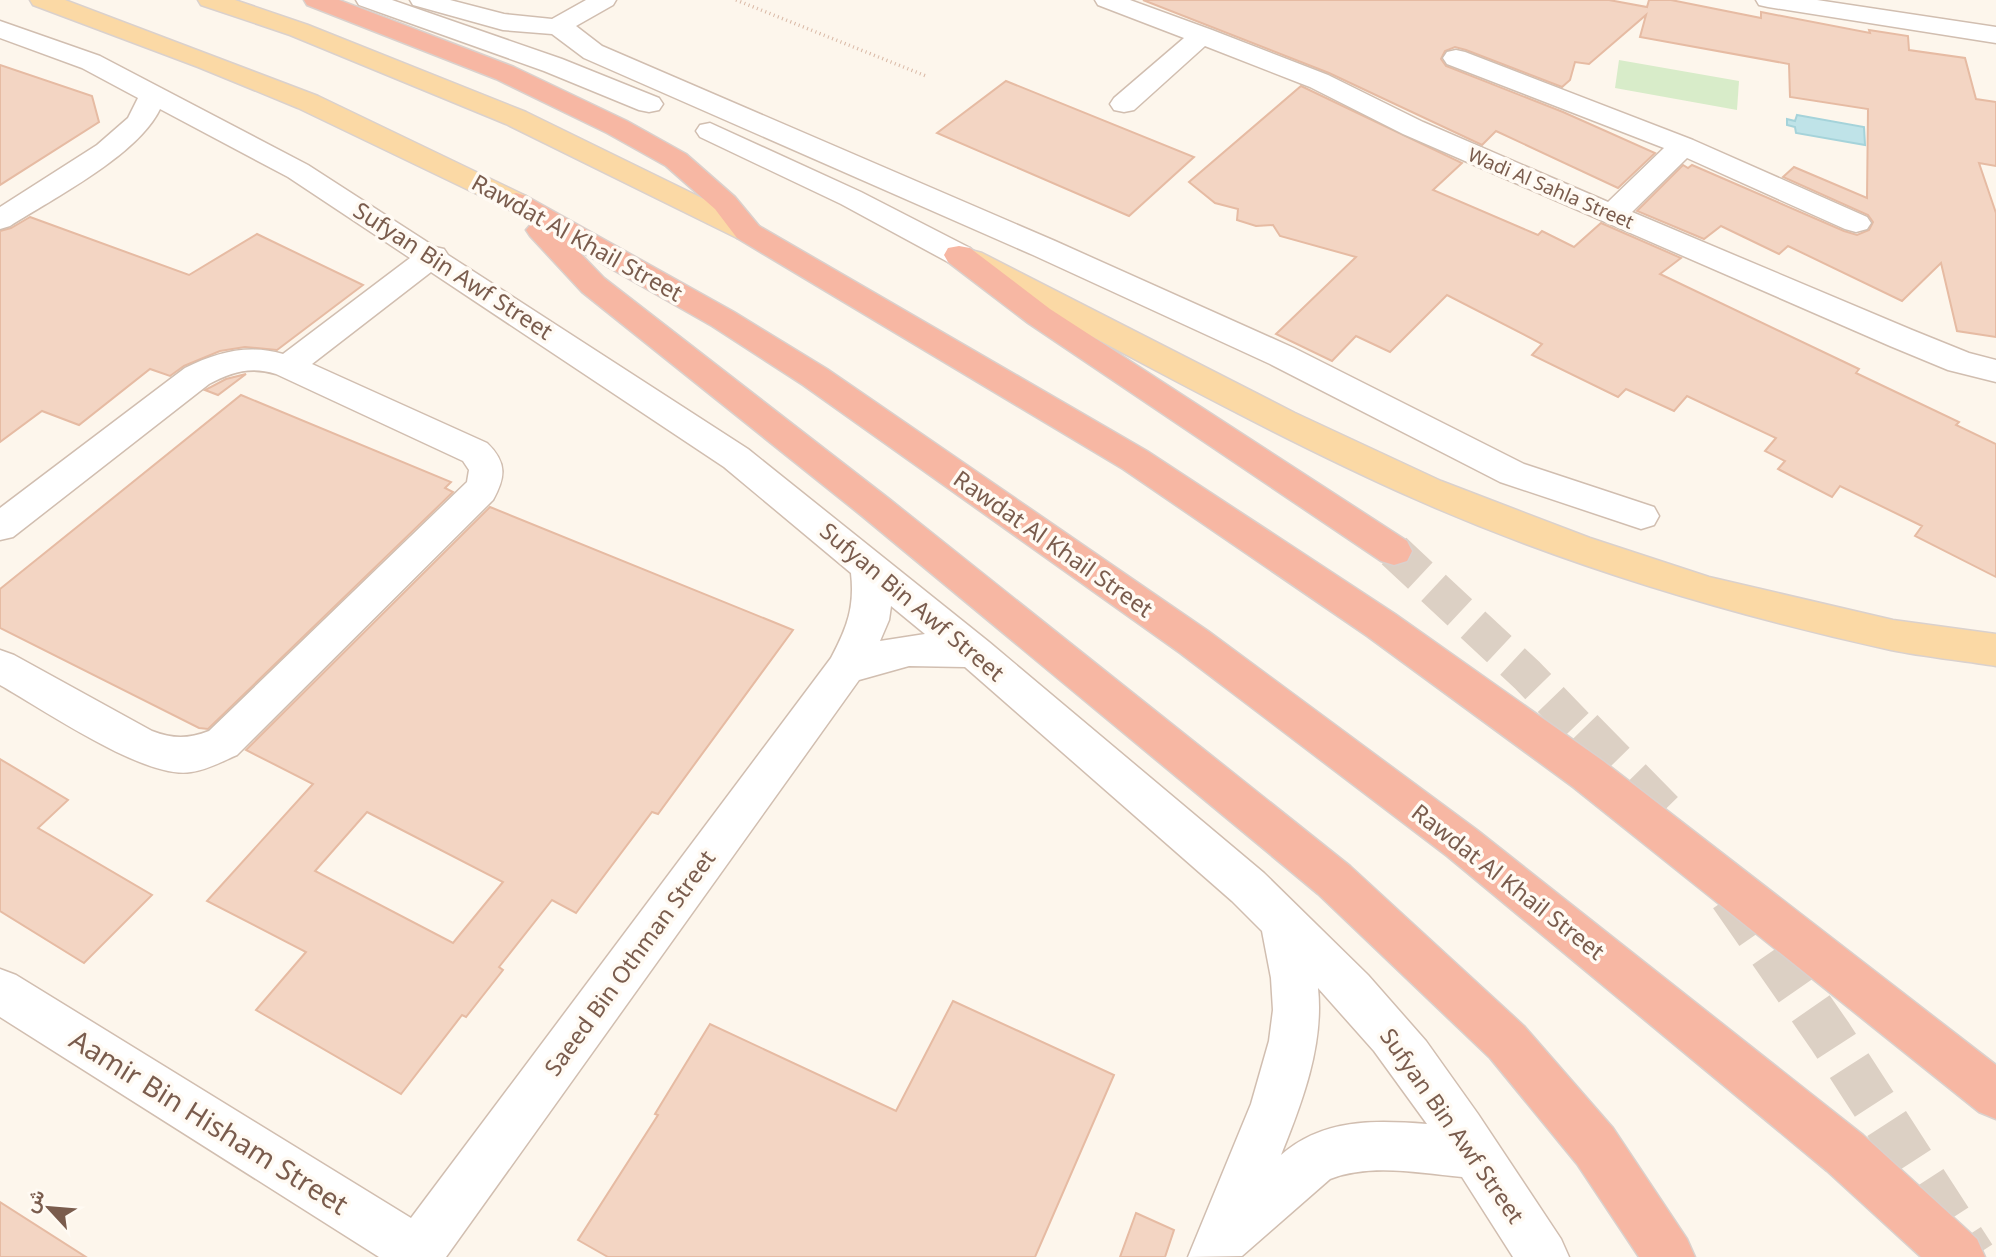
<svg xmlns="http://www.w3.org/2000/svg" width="1996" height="1257" font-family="'Noto Sans',Vazirmatn,sans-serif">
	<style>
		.green { fill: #d8ecc9 }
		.water { fill: #bfe3e8; stroke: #a5d3da; stroke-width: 2 }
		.building { fill: #f3d5c3; stroke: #e6bba3; stroke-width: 2; fill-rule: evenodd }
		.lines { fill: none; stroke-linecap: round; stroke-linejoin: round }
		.highway-tunnel-far1 { stroke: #dcd0c4; stroke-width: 36; stroke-dasharray: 36 18; stroke-linecap: butt }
		.highway-tunnel { stroke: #dcd0c4; stroke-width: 46; stroke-dasharray: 46 23; stroke-linecap: butt }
		.minor-casing { stroke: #d1beb0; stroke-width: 3 }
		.major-casing { stroke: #dad1cd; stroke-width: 3 }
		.highway-casing { stroke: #dad1cd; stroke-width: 3 }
		.path { stroke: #d9b8a5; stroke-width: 3.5; stroke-dasharray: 1 3.5; stroke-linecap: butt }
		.minor { fill: #fff; fill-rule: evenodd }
		.major { fill: #fbd9a5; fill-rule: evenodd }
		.highway { fill: #f7b7a3; fill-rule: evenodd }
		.labels { text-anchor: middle; stroke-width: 7; stroke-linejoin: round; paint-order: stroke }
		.far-street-label { font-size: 19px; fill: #7a5c4d; stroke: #fffaf3 }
		.street-label { font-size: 23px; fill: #7a5c4d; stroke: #fffaf3 }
		.near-street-label { font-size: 28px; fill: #7a5c4d; stroke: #fffaf3 }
	</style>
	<rect width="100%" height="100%" fill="#fdf6ec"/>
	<path class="green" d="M1619,60L1739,81L1737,110L1615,88Z"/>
	<path class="water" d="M1797,115L1864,127L1865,145L1796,133L1795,127L1787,125V119L1795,121Z"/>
	<g class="building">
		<path d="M1143,0H1609L1647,7L1649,0H1671L1761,18V12L1870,33L1869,30L1908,36L1909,50L1965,58L1976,99L1996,102V166L1979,163L1996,213V337L1957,331L1941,263L1902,301L1788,246L1779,254L1721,226L1704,239L1637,211L1683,165L1688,168L1692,165L1844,231L1857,235L1869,230L1873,222L1868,215L1783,177L1794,167L1867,198L1868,109L1790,97L1789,64L1640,37L1646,15L1589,64L1575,62L1570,80L1562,87L1466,50L1455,47L1445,51L1441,59L1446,66L1563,112L1655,153L1618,188L1496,131L1482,145L1329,73Z"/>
		<path d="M0,65L92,96L99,122L0,185Z"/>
		<path d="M1006,81L1194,157L1129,216L937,133Z"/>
		<path d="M1301,86L1462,163L1433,190L1538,235L1542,231L1574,247L1601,223L1681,258L1660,274L1859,369L1856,373L1959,422L1956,425L1996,444V577L1915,536L1922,526L1840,486L1832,497L1778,469L1785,461L1765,451L1776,438L1687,396L1674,411L1626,389L1618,397L1532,355L1542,344L1447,295L1390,352L1356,336L1332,361L1276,334L1356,257L1280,236L1273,225L1256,226L1237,220L1238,209L1215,203L1189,182Z"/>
		<path d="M30,217L189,275L257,234L363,285L277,350L245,347L220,351L184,366L170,376L150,369L79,425L42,411L0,442V231L11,228Z"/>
		<path d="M246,374L218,395L205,390L226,379Z"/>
		<path d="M241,395L451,482L445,488L453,492L208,729L199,728L0,628V589Z"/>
		<path d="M490,507L793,630L658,814L652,812L576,913L552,900L499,967L503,970L466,1017L462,1015L401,1094L256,1010L306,952L207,901L313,784L246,750ZM367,812L503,882L453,943L315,871Z"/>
		<path d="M0,759L68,800L38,828L152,895L84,963L0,911Z"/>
		<path d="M953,1001L1114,1075L1035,1257H608L578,1240L658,1115L655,1114L710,1024L896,1111Z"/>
		<path d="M0,1202L86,1257H0Z"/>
		<path d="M1136,1213L1174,1230L1165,1257H1120Z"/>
	</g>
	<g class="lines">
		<path class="highway-tunnel-far1" d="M1394,551L1527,675L1583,733"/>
		<g class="highway-tunnel">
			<path d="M1581,731L1673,825"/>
			<path d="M1732,895L1830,1036L1973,1257"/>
		</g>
		<g class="minor-casing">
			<g id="minor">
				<path d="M356,0H392L562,59L659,98L663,104L659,110L649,112L639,110L544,71L359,5Z"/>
				<path d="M410,0H450L504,14L552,19L586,0H616L613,5L576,26L602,46L1055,241L1294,348L1524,464L1654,507L1659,516L1654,525L1641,529L1500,482L1270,364L1033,255L584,58L552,34L503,30L413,5Z"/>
				<path d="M1095,0H1130L1212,30L1328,75L1423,122L1608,202L1664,148L1447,64L1443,58L1447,52L1456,50L1465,52L1693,140L1867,217L1871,223L1867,229L1856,232L1845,229L1687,158L1632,212L1912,330L1969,353L1996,360V382L1948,370L1890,346L1403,134L1310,87L1205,46L1134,110L1124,112L1114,110L1110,104L1114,98L1184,38L1098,5Z"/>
				<path d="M1756,0H1817L1996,27V43L1768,7L1759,5Z"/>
				<path d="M0,21L100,56L308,165L435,247L444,249L448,255L748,449L989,642L1264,873L1368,975L1426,1041L1478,1114L1561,1239L1569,1257H1513L1462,1177C1419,1173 1371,1163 1330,1179L1242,1256L1188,1257L1251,1104L1269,1041L1273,1010L1271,978L1262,931L1232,901L965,667L909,666L859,680L446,1257H379L0,1017V969L16,975L411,1218L831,658C847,628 855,607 851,573L724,467L431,272L312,364L487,443C508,463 505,478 493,500L237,755C223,761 207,770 191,772C145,780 43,709 0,685V650L14,655L152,731C173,739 188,739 209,731L467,482L469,470L463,461L276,374C250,366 232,372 209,384L13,537L0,540V508L185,368C218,352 247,344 283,354L410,258L288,177L160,109C138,155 54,198 10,226L0,229V207L97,145L128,118L138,98L82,68L0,38ZM891,606L925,634L880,641L889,620ZM1318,988L1374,1051L1427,1124C1375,1120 1323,1118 1281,1155C1302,1103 1324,1045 1318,988Z"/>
				<path d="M710,123L861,192L970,248L974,255L970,262L959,264L948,262L841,204L700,137L696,131L700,125Z"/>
			</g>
		</g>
		<g class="major-casing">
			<g id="major">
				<path d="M30,0H65L318,96L526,196L531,202L526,208L516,211L506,208L298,108L198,67L33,5Z"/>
				<path d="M198,0H235L308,25L526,112L759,226L763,232L759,238L748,241L737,238L506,124L290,35L201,5Z"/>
				<path d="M971,250L982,253L1295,413L1441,481L1590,538L1709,577L1893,620L1996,634V666C1961,660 1925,657 1891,650C1728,614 1567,566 1415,499C1260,430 1111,345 960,267L956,260L960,253Z"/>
			</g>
		</g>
		<g class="highway-casing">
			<g id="highway">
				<path d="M304,0H339L514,67L627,121L686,154L735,197L759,226L1147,451L1395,614L1603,761L1996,1065V1119L1979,1112L1573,787L1367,636L1123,469L737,238L715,209L666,166L607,133L496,79L307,5Z"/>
				<path d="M516,193L526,196L734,312L827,369L1208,631L1477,830L1863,1135L1977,1239L1985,1257H1921L1827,1171L1447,856L1180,653L803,385L712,326L575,248L604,278L888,498L1350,866L1524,1026L1613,1128L1687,1239L1695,1257H1639L1577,1164L1490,1058L1318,894L862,516L582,292L530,236L526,230L532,223L506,208L501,202L506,196Z"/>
				<path d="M959,246L970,248L1050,309L1407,541L1412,551L1407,561L1394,565L1381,561L1028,323L948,262L944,255L948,248Z"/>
			</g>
		</g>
		<path class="path" d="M736,0L926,76"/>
		<use href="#minor" class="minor"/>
		<use href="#major" class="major"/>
		<use href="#highway" class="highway"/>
	</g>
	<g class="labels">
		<g class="far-street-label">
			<text transform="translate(1551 188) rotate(23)" y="7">Wadi Al Sahla Street</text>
		</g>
		<g class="street-label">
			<text transform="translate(577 238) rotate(29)" y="8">Rawdat Al Khail Street</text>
			<text transform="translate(453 271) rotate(33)" y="8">Sufyan Bin Awf Street</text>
			<text transform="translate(1053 544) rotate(35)" y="8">Rawdat Al Khail Street</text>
			<text transform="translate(912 602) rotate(40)" y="8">Sufyan Bin Awf Street</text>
			<text transform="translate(1508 882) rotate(38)" y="8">Rawdat Al Khail Street</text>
			<text transform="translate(630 963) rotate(-54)" y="8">Saeed Bin Othman Street</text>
			<text transform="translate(1452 1126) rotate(55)" y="8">Sufyan Bin Awf Street</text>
		</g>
		<g class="near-street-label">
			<text transform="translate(209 1122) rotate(32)" y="10">Aamir Bin Hisham Street</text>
		</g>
	</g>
	<g transform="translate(49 1208) rotate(296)" stroke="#fffaf3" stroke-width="5" paint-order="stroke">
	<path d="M0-5L12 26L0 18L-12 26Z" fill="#7a5c4d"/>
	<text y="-10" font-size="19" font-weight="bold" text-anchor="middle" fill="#7a5c4d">ش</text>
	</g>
</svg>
